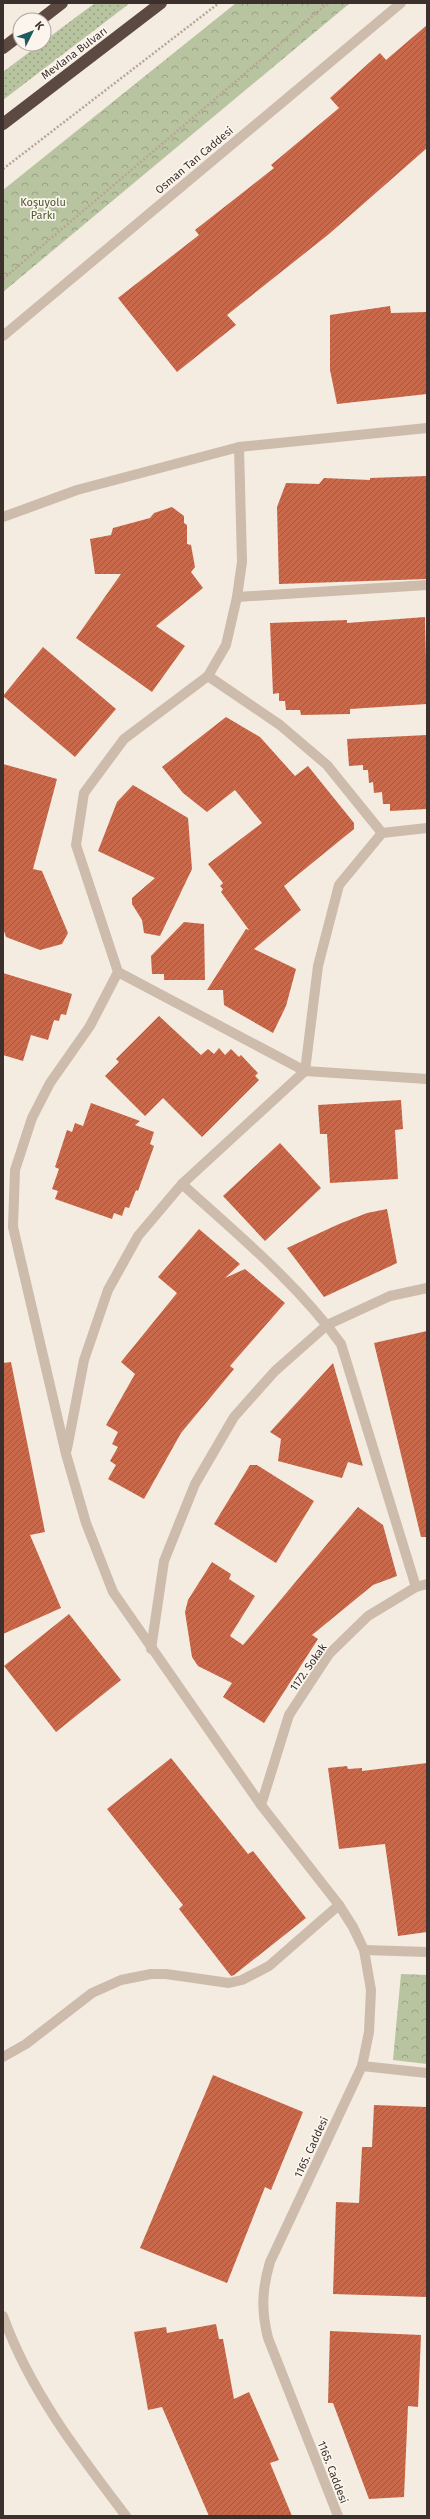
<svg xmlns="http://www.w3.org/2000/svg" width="430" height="2519" font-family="'Fira Sans',sans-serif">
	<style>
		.grass { fill: url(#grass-dots) }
		.forest { fill: url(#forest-crowns) }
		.building { fill: url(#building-hatch) }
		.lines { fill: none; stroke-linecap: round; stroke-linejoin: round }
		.path { stroke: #b9a596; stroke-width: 2.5; stroke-dasharray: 2 2; stroke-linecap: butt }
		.minor { stroke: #cdbbac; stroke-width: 10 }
		.highway { stroke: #5c4a42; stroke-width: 12 }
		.labels { text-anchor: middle; stroke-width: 3.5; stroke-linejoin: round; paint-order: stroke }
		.street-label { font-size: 11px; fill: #3b302b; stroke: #fbf5ee }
		.park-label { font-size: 11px; fill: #4a5a2e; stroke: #fbf5ee }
	</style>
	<defs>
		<pattern id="grass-dots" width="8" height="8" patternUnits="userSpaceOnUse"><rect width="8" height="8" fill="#b8c4a0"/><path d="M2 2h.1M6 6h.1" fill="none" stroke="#97a083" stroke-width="1.8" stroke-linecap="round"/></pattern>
		<pattern id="forest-crowns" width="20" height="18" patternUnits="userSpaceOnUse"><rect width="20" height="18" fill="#b8c4a0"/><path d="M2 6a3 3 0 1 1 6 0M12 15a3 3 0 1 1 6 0" fill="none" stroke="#97a083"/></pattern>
		<pattern id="building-hatch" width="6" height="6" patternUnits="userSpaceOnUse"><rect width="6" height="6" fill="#c8694b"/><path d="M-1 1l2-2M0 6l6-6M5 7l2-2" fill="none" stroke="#a4573f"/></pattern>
	</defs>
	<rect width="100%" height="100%" fill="#f4ebe1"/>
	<path class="grass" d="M95,3H130L3,100V72L40,44H44V41Z"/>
	<g class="forest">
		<path d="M236,3H350L3,292V190Z"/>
		<path d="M401,1974L427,1975V2064L393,2060Z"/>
	</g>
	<g class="building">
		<path d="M427,25V148L329,234L227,315L236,325L177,372L118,298L199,235L195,230L274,168L271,165L339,108L330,98L380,53L386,60Z"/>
		<path d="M390,306L391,313L427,312V394L337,404L330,370V315Z"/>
		<path d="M427,476V579L279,584L277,507L286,483L319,484L324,478L370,480V478Z"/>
		<path d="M172,507L184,516V523L187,525V544L191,545L195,567L191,572L203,588L156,626L185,646L152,692L76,638L121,574H95L90,539L111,535L113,528L150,518L154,513Z"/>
		<path d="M425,617L427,704L350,709V714L301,715L300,710H286L285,701H279V693L273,694L270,623L347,620V623Z"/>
		<path d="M43,647L116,709L75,757L3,696Z"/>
		<path d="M226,717L260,737L295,776L308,766L354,823V829L284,886L301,910L254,949L296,969L286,1006L273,1033L224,1005L223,990H207L246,929L249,930L221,892L223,889L220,886L223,883L208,864L262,823L235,790L207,812L183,793L162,767Z"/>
		<path d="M427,735V809L390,811V804H383L382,792L374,793L373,782L369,783L368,770H363V765L349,766L347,739Z"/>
		<path d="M3,764L57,779L33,869L42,871L68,933L62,944L40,950L6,937L3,928Z"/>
		<path d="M133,785L188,818L192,869L160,936L144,933L142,920L132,904V898L155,878L98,851L117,802Z"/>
		<path d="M184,922L204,924L205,980H164V974H152L151,956Z"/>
		<path d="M3,973L72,994L66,1015L61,1014L59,1021L54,1020L48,1040L31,1035L23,1061L3,1055Z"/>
		<path d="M159,1016L201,1055L208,1049L214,1054L219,1048L225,1055L231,1049L239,1057L241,1055L258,1073L255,1076L259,1080L202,1137L163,1098L145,1116L105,1076L119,1062L116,1059Z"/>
		<path d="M401,1100L403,1129L395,1130L398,1179L330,1183L327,1134H320L318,1105Z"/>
		<path d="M91,1103L140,1121L135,1125L154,1132L150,1144L154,1146L138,1191L136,1190L129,1208L125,1207L122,1216L114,1213L112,1219L55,1199L58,1191L52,1189L59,1169L55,1167L67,1130L72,1132L75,1123L83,1126Z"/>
		<path d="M280,1143L321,1188L265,1241L223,1196Z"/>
		<path d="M387,1209L397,1263L324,1297L287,1248L339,1224L367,1213Z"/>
		<path d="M199,1229L240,1264L225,1278L245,1269L285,1303L230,1366L234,1369L181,1433L144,1499L108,1479L116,1465L110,1461L118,1447L112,1444L118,1432L106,1425L135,1374L121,1362L177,1293L158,1277Z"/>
		<path d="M427,1331V1537H421L374,1343Z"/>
		<path d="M11,1362L45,1532L30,1535L61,1608L3,1634V1363Z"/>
		<path d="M333,1363L363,1466L348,1462L342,1478L278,1461L281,1439L270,1432Z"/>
		<path d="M250,1465H257L314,1501L276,1563L214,1524Z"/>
		<path d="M358,1507L383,1525L397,1576L373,1585L312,1635L318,1639L264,1723L223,1697L232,1683L198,1666L192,1657L185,1612L188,1600L212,1562L231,1574L229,1579L255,1596L230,1636L243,1645Z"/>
		<path d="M69,1614L121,1680L56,1732L4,1666Z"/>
		<path d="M171,1758L248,1854L253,1851L306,1918L234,1975L231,1976L179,1909L183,1905L107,1809Z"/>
		<path d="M427,1763V1932L398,1936L385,1844L339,1849L328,1768L347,1766L348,1769L362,1768V1771Z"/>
		<path d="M213,2075L303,2112L271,2190L265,2187L227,2283L140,2248Z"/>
		<path d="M374,2105L427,2107V2297L333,2294L336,2202L359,2203L362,2147H372Z"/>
		<path d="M216,2324L219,2339H223L234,2399L249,2392L279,2460L270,2463L292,2516H209L162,2407L148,2410L134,2332L166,2327L167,2333Z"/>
		<path d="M330,2331L421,2335L418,2407L408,2406L404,2497L369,2499L333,2403H328Z"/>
	</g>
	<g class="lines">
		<g class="path">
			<path d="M3,169L219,3"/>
			<path d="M3,279L328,3"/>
		</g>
		<g class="minor">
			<path d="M3,336L401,3"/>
			<path d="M239,447L242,562L237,597L226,645L208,676L124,739L84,793L76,845L118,972L90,1026L50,1083L32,1118L15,1170L13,1227L66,1454L86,1523L113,1592L261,1805L339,1905L353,1927L364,1950L371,1990L369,2032L362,2066L270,2262C262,2289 261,2310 268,2338L338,2516"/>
			<path d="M3,517L77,490L239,447L427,428"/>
			<path d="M237,597L427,585"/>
			<path d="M208,676L280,725L327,765L382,833"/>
			<path d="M118,972L305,1071L427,1079"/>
			<path d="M182,1184C237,1234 297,1283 341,1344L416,1587"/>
			<path d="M67,1449L84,1360L108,1290L138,1236L182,1184L305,1071L318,966L339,885L382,833L427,828"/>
			<path d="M151,1649L164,1561L195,1484L234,1417L275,1371L327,1325L390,1296L427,1288"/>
			<path d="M261,1805L289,1715L329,1654L368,1616L416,1587L427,1584"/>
			<path d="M364,1950L427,1952"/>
			<path d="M3,2057L26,2044L92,1993L121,1980L151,1974H166L229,1983L242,1980L269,1966L339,1905"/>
			<path d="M362,2066L427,2073"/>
			<path d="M3,2316C30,2391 78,2453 126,2516"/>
		</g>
		<g class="highway">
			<path d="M40,20L62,3"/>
			<path d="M3,48L20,35"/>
			<path d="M3,124L161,3"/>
		</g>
	</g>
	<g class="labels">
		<g class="street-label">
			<text transform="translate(74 53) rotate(-37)" y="4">Mevlana Bulvarı</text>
			<text transform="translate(194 160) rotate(-40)" y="4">Osman Tan Caddesi</text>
			<text transform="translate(308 1667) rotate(-55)" y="4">1172. Sokak</text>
			<text transform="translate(311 2147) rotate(-65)" y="4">1165. Caddesi</text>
			<text transform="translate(333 2472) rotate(69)" y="4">1165. Caddesi</text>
		</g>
		<g class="park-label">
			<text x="43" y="206">Koşuyolu<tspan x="43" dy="13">Parkı</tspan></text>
		</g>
	</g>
	<rect width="430" height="2519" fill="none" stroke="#3b302b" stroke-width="8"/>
	<g transform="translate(32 32) rotate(48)"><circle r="19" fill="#fbf5ee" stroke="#aea6a0"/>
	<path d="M0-3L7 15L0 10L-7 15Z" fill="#1f5a5e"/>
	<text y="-6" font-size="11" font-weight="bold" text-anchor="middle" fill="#3b302b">K</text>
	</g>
</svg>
